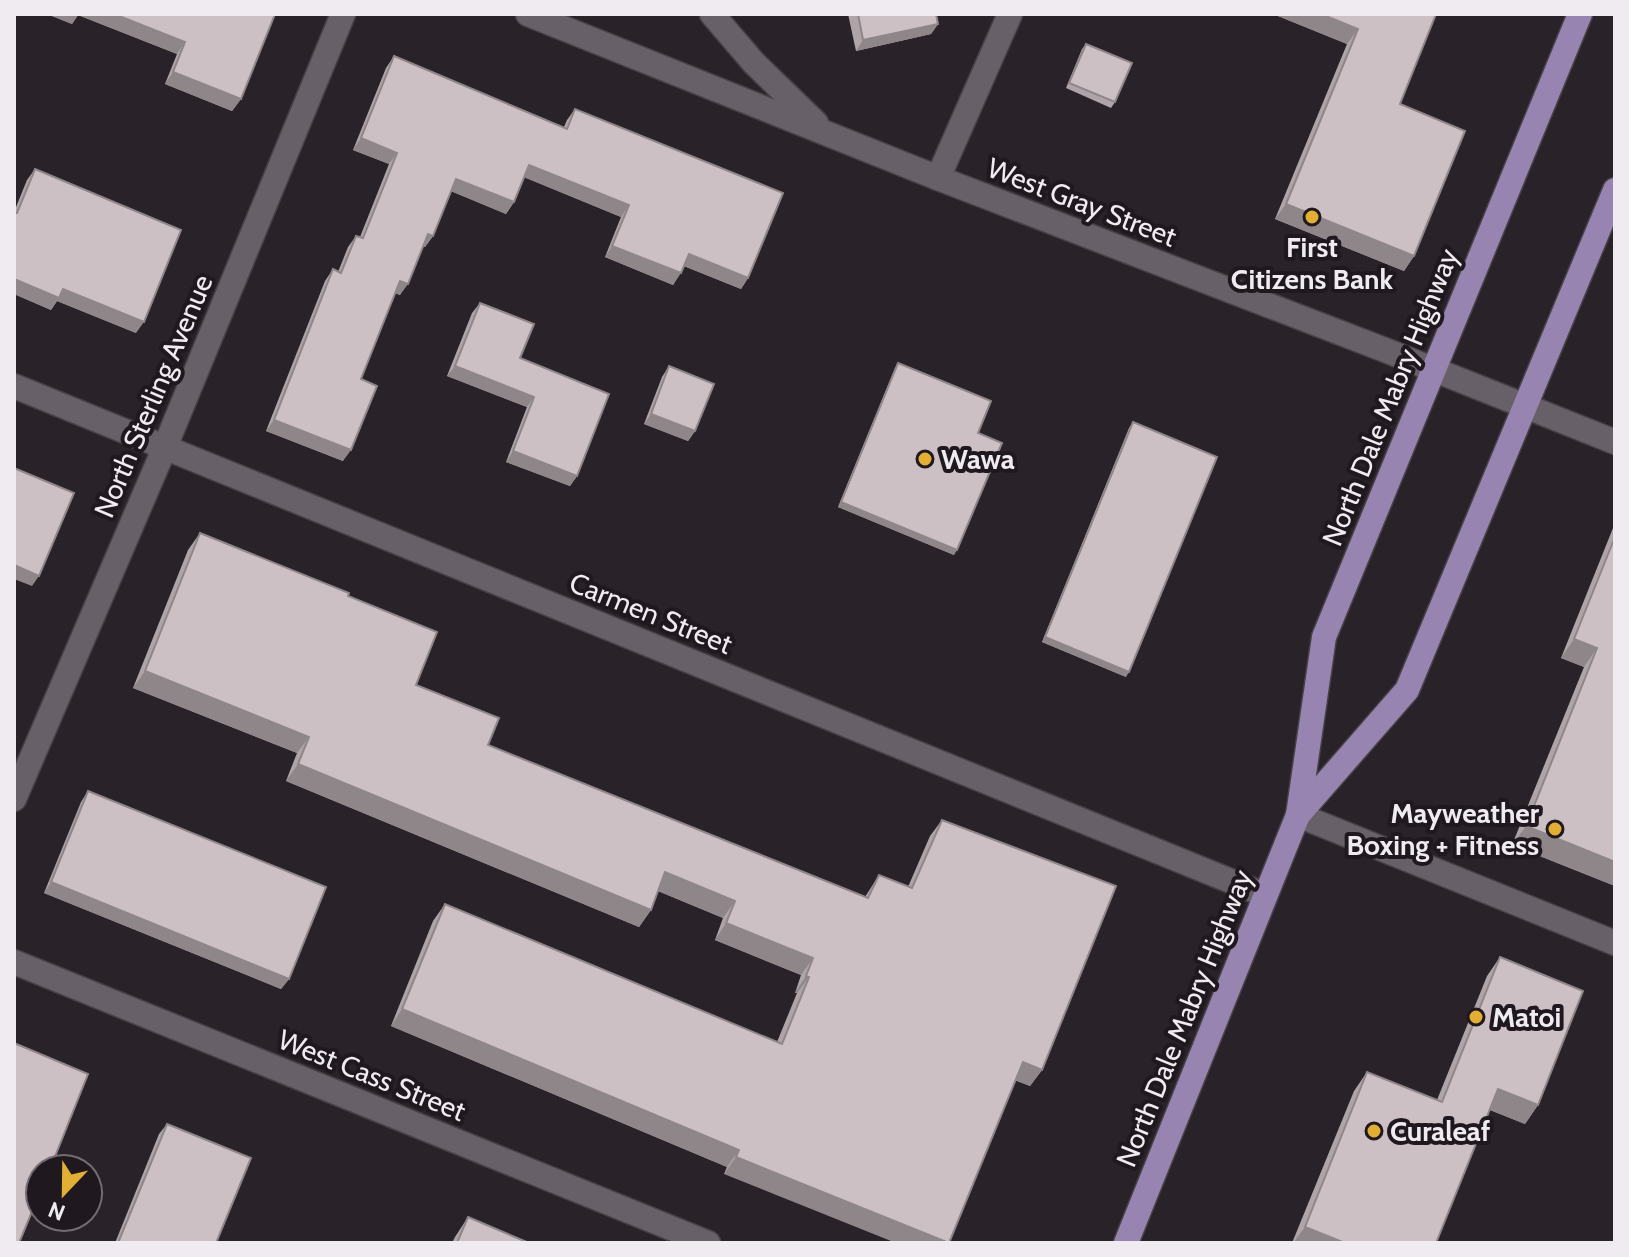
<svg xmlns="http://www.w3.org/2000/svg" width="1629" height="1257" font-family="Cabin,sans-serif">
	<style>
		.lines { fill: none; stroke-linecap: round; stroke-linejoin: round }
		.street-casing { stroke: #474147; stroke-width: 27 }
		.primary-casing { stroke: #474147; stroke-width: 27 }
		.street { stroke: #686068; stroke-width: 24 }
		.primary { stroke: #9784b1; stroke-width: 24 }
		.wall { fill: #afa5a9 }
		.shaded-wall { fill: #8f868a }
		.building { fill: #ccc0c5; stroke: #8f868a; stroke-width: 2 }
		.poi-dot { fill: #e2ae34; stroke: #1f191f; stroke-width: 3 }
		.labels { text-anchor: middle; stroke-width: 8; stroke-linejoin: round; paint-order: stroke }
		.street-label { font-size: 28px; fill: #f0ebf0; stroke: #1f191f }
		.poi-label { font-size: 28px; font-weight: bold; fill: #f0ebf0; stroke: #1f191f; text-anchor: start }
	</style>
	<rect width="100%" height="100%" fill="#292229"/>
	<g class="lines">
		<g class="street-casing">
			<g id="street">
				<path d="M528,14L938,178L1385,350L1615,442"/>
				<path d="M712,14L754,63L816,123"/>
				<path d="M938,178L1010,14"/>
				<path d="M14,386L1265,895"/>
				<path d="M14,799L165,447L343,14"/>
				<path d="M1298,815L1615,943"/>
				<path d="M14,962L708,1243"/>
			</g>
		</g>
		<g class="primary-casing">
			<g id="primary">
				<path d="M1298,815L1407,690L1615,190"/>
				<path d="M1126,1243L1298,815L1324,637L1580,14"/>
			</g>
		</g>
		<use href="#street" class="street"/>
		<use href="#primary" class="primary"/>
	</g>
	<g class="wall">
		<path d="M47,14H275L241,99L232,111L165,84L177,54L78,15L72,24Z"/>
		<path d="M848,14H936L938,24L931,34L856,51Z"/>
		<path d="M1273,14H1436L1400,104L1414,256L1404,271L1275,219L1347,44Z"/>
		<path d="M1086,44L1115,102L1111,108L1066,88L1082,49Z"/>
		<path d="M394,56L564,127L567,120L575,109L748,278L741,289L684,266L673,285L605,257L621,217L524,177L514,202L506,214L451,191L433,236L425,247L423,246L400,295L395,293L361,379L343,461L266,431L325,281L333,269L338,272L348,247L356,236L360,237L389,164L353,150L386,68Z"/>
		<path d="M35,169L136,333L57,301L51,310L14,294V212L27,180Z"/>
		<path d="M480,303L520,358L577,476L570,486L506,462L527,407L447,376L472,313Z"/>
		<path d="M898,363L978,433L954,555L838,507L895,368Z"/>
		<path d="M669,366L695,431L688,441L644,424L662,377Z"/>
		<path d="M1133,422L1126,677L1042,642L1129,428Z"/>
		<path d="M1615,523V886L1512,845L1584,667L1561,658Z"/>
		<path d="M200,533L348,596L416,685L488,745L865,897L879,875L908,887L930,836L942,820L1042,1070L1030,1086L1015,1080L724,1174L727,1167L391,1026L433,921L445,904L777,1042L797,993H795L801,975L715,940L723,918L658,891L651,910L639,927L286,781L297,753L133,688L188,550Z"/>
		<path d="M88,791L289,979L281,989L44,893L81,802Z"/>
		<path d="M1500,957L1538,1105L1525,1124L1490,1110L1436,1243H1292L1354,1091L1367,1072L1437,1100L1487,976Z"/>
		<path d="M167,1124L216,1243H115L159,1134Z"/>
		<path d="M468,1217L529,1243H452L455,1237Z"/>
	</g>
	<g class="shaded-wall">
		<path d="M47,14H114L185,42L177,54L78,15L72,24Z"/>
		<path d="M1273,14H1321L1358,29L1347,44Z"/>
		<path d="M938,24L931,34L856,51L863,40Z"/>
		<path d="M173,72L241,99L232,111L165,84Z"/>
		<path d="M361,138L397,153L389,164L353,150Z"/>
		<path d="M529,165L629,205L621,217L521,176Z"/>
		<path d="M456,179L514,202L506,214L448,190Z"/>
		<path d="M1286,204L1414,256L1404,271L1275,219Z"/>
		<path d="M428,234L433,236L425,247L420,245Z"/>
		<path d="M612,246L681,273L673,285L605,257Z"/>
		<path d="M689,254L748,278L741,289L681,265Z"/>
		<path d="M14,279L63,289L144,322L136,333L57,301L51,310L14,294Z"/>
		<path d="M400,281L408,284L400,295L393,292Z"/>
		<path d="M455,366L534,397L527,407L447,376Z"/>
		<path d="M651,414L695,431L688,441L644,424Z"/>
		<path d="M274,420L351,450L343,461L266,431Z"/>
		<path d="M513,451L577,476L570,486L506,462Z"/>
		<path d="M841,502L957,550L954,555L838,507Z"/>
		<path d="M14,565L39,576L32,586L14,579Z"/>
		<path d="M1045,637L1129,672L1126,677L1042,642Z"/>
		<path d="M1574,639L1597,648L1584,667L1561,658Z"/>
		<path d="M145,671L309,737L297,753L133,688Z"/>
		<path d="M298,764L651,910L639,927L286,781Z"/>
		<path d="M1526,826L1615,862V886L1512,845Z"/>
		<path d="M665,872L735,901L723,918L653,889Z"/>
		<path d="M51,882L289,979L281,989L44,893Z"/>
		<path d="M726,923L813,958L801,975L715,940Z"/>
		<path d="M806,976L809,977L797,993H795Z"/>
		<path d="M402,1009L739,1150L727,1167L391,1026Z"/>
		<path d="M1023,1062L1042,1070L1030,1086L1011,1079Z"/>
		<path d="M1498,1089L1538,1105L1525,1124L1485,1108Z"/>
		<path d="M736,1157L949,1243H896L724,1174Z"/>
		<path d="M1305,1227L1345,1243H1293Z"/>
	</g>
	<g class="building">
		<path d="M114,14H275L241,99L173,72L185,42Z"/>
		<path d="M858,14H936L938,24L863,40Z"/>
		<path d="M1321,14H1436L1400,104L1465,131L1414,256L1286,204L1358,29Z"/>
		<path d="M1086,44L1132,63L1115,102L1069,83Z"/>
		<path d="M394,56L567,129L575,109L783,193L748,278L689,254L681,273L612,246L629,205L529,165L514,202L456,179L433,236L428,234L408,284L400,281L361,379L377,386L351,450L274,420L333,269L341,273L356,236L363,238L397,153L361,138Z"/>
		<path d="M35,169L181,230L144,322L63,289L59,298L14,279V212L17,213Z"/>
		<path d="M480,303L534,324L520,358L609,394L577,476L513,451L534,397L455,366Z"/>
		<path d="M898,363L991,401L978,433L1002,443L957,550L841,502Z"/>
		<path d="M669,366L714,384L695,431L651,414Z"/>
		<path d="M1133,422L1217,457L1129,672L1045,637Z"/>
		<path d="M14,468L74,493L39,576L14,565Z"/>
		<path d="M200,533L349,593L348,596L437,632L416,685L499,718L488,745L868,898L879,875L912,888L942,820L1116,886L1042,1070L1023,1062L949,1243L736,1157L739,1150L402,1009L445,904L782,1044L809,977L806,976L813,958L726,923L735,901L665,872L651,910L298,764L309,737L145,671Z"/>
		<path d="M1615,537V862L1526,826L1597,648L1574,639Z"/>
		<path d="M88,791L326,887L289,979L51,882Z"/>
		<path d="M1500,957L1583,991L1538,1105L1498,1089L1436,1243H1345L1305,1227L1367,1072L1442,1102Z"/>
		<path d="M14,1043L88,1074L50,1169H40V1192L19,1243H14Z"/>
		<path d="M167,1124L251,1158L216,1243H118Z"/>
		<path d="M468,1217L529,1243H457Z"/>
	</g>
	<g class="poi-dot">
		<circle cx="1312" cy="217" r="8"/>
		<circle cx="925" cy="459" r="8"/>
		<circle cx="1555" cy="829" r="8"/>
		<circle cx="1476" cy="1017" r="8"/>
		<circle cx="1374" cy="1131" r="8"/>
	</g>
	<g class="labels">
		<g class="street-label">
			<text transform="translate(1082 202) rotate(21)" y="10">West Gray Street</text>
			<text transform="translate(153 396) rotate(-67)" y="10">North Sterling Avenue</text>
			<text transform="translate(1390 397) rotate(-68)" y="10">North Dale Mabry Highway</text>
			<text transform="translate(651 613) rotate(22)" y="10">Carmen Street</text>
			<text transform="translate(1184 1018) rotate(-68)" y="10">North Dale Mabry Highway</text>
			<text transform="translate(372 1075) rotate(22)" y="10">West Cass Street</text>
		</g>
		<g class="poi-label">
			<text x="1312" y="257" text-anchor="middle">First<tspan x="1312" dy="32">Citizens Bank</tspan></text>
			<text x="941" y="469">Wawa</text>
			<text x="1539" y="823" text-anchor="end">Mayweather<tspan x="1539" dy="32">Boxing + Fitness</tspan></text>
			<text x="1492" y="1027">Matoi</text>
			<text x="1390" y="1141">Curaleaf</text>
		</g>
	</g>
	<rect width="1629" height="1257" fill="none" stroke="#f0ebf0" stroke-width="32"/>
	<g transform="translate(64 1193) rotate(202)"><circle r="38" fill="#1f191f" stroke="#736d73" stroke-width="2"/>
	<path d="M0-6L14 30L0 20L-14 30Z" fill="#e2ae34"/>
	<text y="-12" font-size="22" font-weight="bold" text-anchor="middle" fill="#f0ebf0">N</text>
	</g>
</svg>
